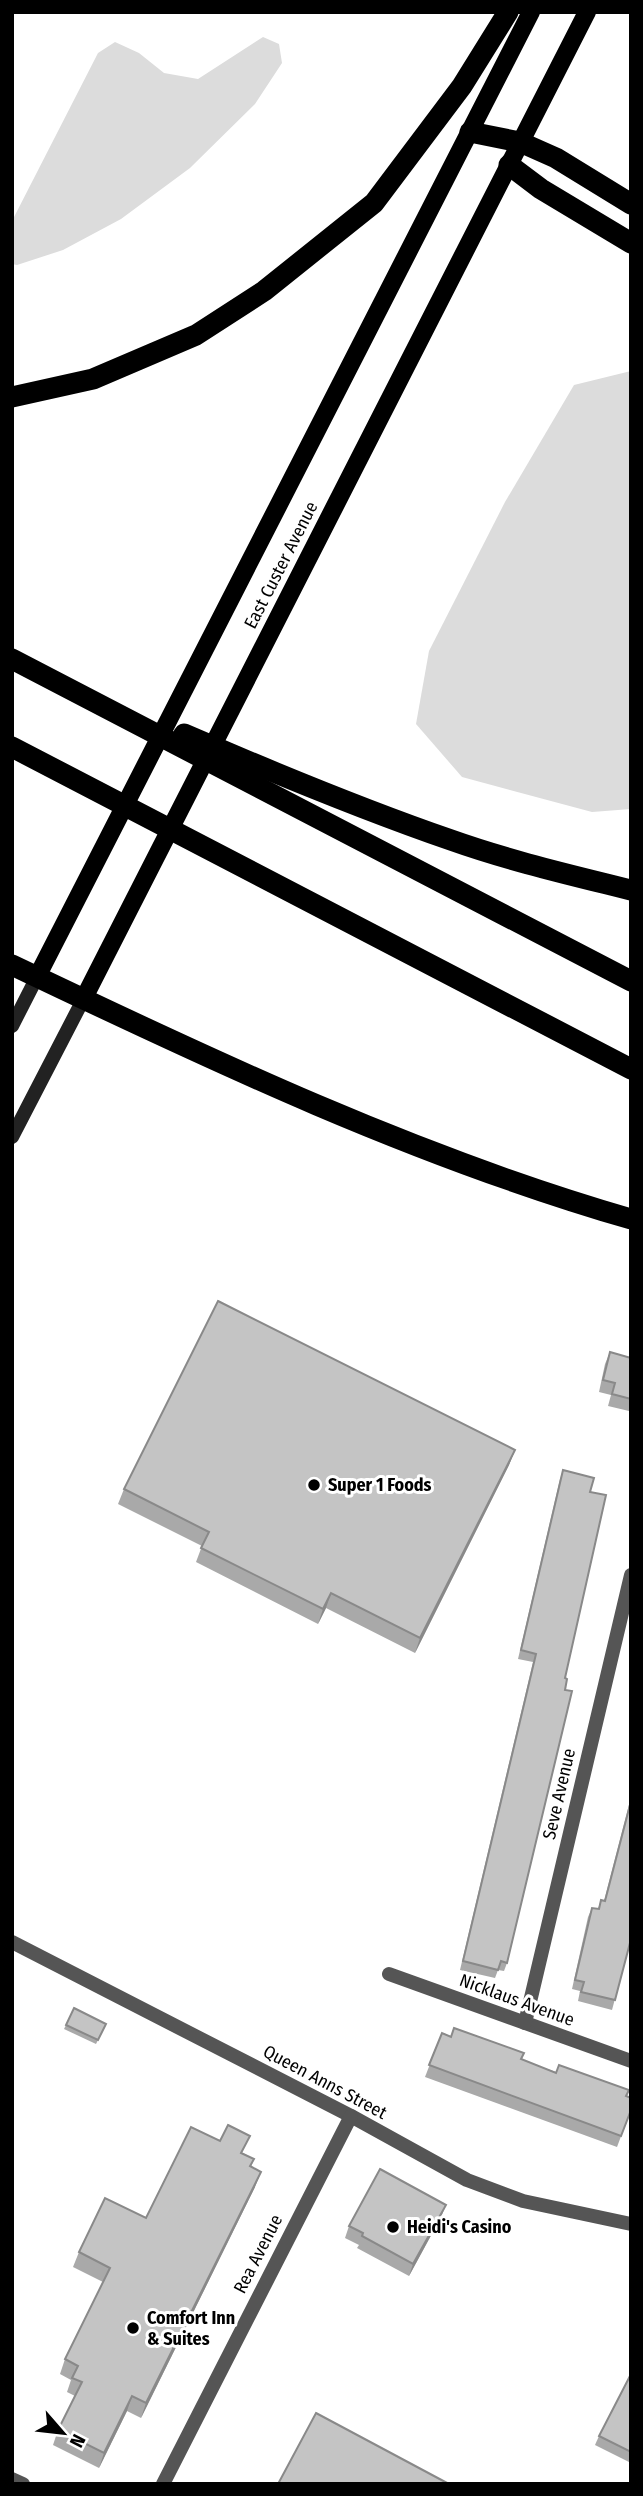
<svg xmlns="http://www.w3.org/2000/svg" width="643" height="2496" font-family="'Fira Sans Condensed',sans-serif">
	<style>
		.green { fill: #dcdcdc }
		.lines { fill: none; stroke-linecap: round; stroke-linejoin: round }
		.minor { stroke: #555; stroke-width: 14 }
		.tertiary { stroke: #555; stroke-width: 14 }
		.secondary { stroke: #222; stroke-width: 14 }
		.primary { stroke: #000; stroke-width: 18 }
		.motorway { stroke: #000; stroke-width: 21 }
		.wall { fill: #a9a9a9 }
		.shaded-wall { fill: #898989 }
		.building { fill: #c4c4c4; stroke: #898989; stroke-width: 2 }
		.poi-dot { fill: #000; stroke: #fff; stroke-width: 2.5 }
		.labels { text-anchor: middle; stroke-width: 6; stroke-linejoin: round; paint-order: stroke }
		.street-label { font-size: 18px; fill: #000; stroke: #fff }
		.poi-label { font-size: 18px; font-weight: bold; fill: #000; stroke: #fff; text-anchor: start }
	</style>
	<rect width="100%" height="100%" fill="#fff"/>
	<g class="green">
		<path d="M263,37L279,44L282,63L255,104L190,168L121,219L63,250L17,265L12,264V221L98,53L115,42L139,53L164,73L198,79Z"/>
		<path d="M631,371V809L592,812L462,777L416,724L429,651L505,502L574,385Z"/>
	</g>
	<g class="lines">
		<g class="minor">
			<path d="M12,1942L351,2116L467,2180L523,2201L631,2224"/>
			<path d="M389,1974L631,2061"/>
			<path d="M525,2023L631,1575"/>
			<path d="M163,2484L351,2116"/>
		</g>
		<path class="tertiary" d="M12,2479L23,2484"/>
		<g class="secondary">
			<path d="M12,1026L37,977"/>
			<path d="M12,1137L84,998"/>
		</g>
		<g class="primary">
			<path d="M37,977L531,12"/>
			<path d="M84,998L587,12"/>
		</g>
		<g class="motorway">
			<path d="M470,132L520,142L556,158L631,204"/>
			<path d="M509,165L541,189L631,243"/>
			<path d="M12,397L93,379L196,335L264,291L374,203L462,86L508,12"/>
			<path d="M12,659L631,981"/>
			<path d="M184,734C272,772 361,809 451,840C510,861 571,875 631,890"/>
			<path d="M12,747L631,1069"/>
			<path d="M12,965C213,1061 416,1157 631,1219"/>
		</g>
	</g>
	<g class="wall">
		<path d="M610,1352L631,1358V1405L629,1411L608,1406L611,1395L599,1392L605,1364Z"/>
		<path d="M515,1450L509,1465L415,1653L326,1608L318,1624L196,1562L202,1546L118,1504L124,1489Z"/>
		<path d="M563,1470L590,1492L565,1678L507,1963L504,1971L498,1970L495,1978L460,1970L533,1662L518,1659L560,1479Z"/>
		<path d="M631,1797V1939L612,2010L578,2001L580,1991L572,1989L588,1917L592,1908L598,1909L601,1900L604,1901Z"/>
		<path d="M66,2025L104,2028L96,2044L64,2029Z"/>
		<path d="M442,2033L626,2096L631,2110L617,2147L425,2077Z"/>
		<path d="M243,2153L254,2159L251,2167L255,2187L141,2418L127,2411L99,2468L53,2445L58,2430L75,2396L67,2392L71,2380L60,2374L65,2359L103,2282L73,2267L79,2252L146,2218Z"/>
		<path d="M441,2217L409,2276L357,2248L359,2245L345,2238L349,2226Z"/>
		<path d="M631,2374V2463L595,2445L599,2436Z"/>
	</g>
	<g class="shaded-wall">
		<path d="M515,1450L509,1465L415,1653L420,1638Z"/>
		<path d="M331,1593L326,1608L318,1624L323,1609Z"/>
		<path d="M261,2172L255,2187L141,2418L146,2403Z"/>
		<path d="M446,2205L441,2217L409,2276L413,2264Z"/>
		<path d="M132,2396L127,2411L99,2468L104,2453Z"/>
	</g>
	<g class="building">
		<path d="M218,1301L515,1450L420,1638L331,1593L323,1609L201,1548L209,1532L124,1489Z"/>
		<path d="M610,1352L631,1358V1399L612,1394L615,1383L603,1380Z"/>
		<path d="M563,1470L594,1478L590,1492L606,1495L565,1678L567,1679L565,1690L572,1691L507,1963L501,1961L498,1970L463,1961L536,1654L521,1650Z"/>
		<path d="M631,1801V1939L615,2000L581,1992L584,1982L575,1980L592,1908L599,1909L601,1900L605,1901Z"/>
		<path d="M74,2008L106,2024L98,2040L66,2025Z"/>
		<path d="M454,2028L524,2053L521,2059L556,2073L559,2065L629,2090L626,2096L631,2098V2110L621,2136L429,2065L442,2033L451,2037Z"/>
		<path d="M228,2125L250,2136L241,2153L254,2159L250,2166L261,2172L146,2403L132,2396L104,2453L58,2430L82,2382L72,2378L78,2366L65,2359L110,2268L79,2252L105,2198L146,2218L191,2127L220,2141Z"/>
		<path d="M380,2169L446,2205L413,2264L362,2236L363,2233L349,2226Z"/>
		<path d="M631,2374V2452L599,2436Z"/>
		<path d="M316,2413L449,2484H278Z"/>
	</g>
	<g class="poi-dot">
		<circle cx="314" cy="1485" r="7"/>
		<circle cx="393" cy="2227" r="7"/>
		<circle cx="133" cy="2328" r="7"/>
	</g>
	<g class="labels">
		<g class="street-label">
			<text transform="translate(281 565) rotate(-63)" y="6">East Custer Avenue</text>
			<text transform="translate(559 1794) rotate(-77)" y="6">Seve Avenue</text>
			<text transform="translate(517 2000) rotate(20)" y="6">Nicklaus Avenue</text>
			<text transform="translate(325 2082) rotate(28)" y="6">Queen Anns Street</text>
			<text transform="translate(258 2254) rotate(-63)" y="6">Rea Avenue</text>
		</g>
		<g class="poi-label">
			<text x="328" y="1491">Super 1 Foods</text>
			<text x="407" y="2233">Heidi's Casino</text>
			<text x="147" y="2324">Comfort Inn<tspan x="147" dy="21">&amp; Suites</tspan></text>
		</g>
	</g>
	<rect width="643" height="2496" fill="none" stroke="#000000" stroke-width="28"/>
	<g transform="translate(63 2433) rotate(118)" stroke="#ffffff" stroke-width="5" paint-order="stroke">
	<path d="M0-5L12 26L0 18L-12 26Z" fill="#000000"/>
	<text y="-10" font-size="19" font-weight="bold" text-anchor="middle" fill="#000000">N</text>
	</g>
</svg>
